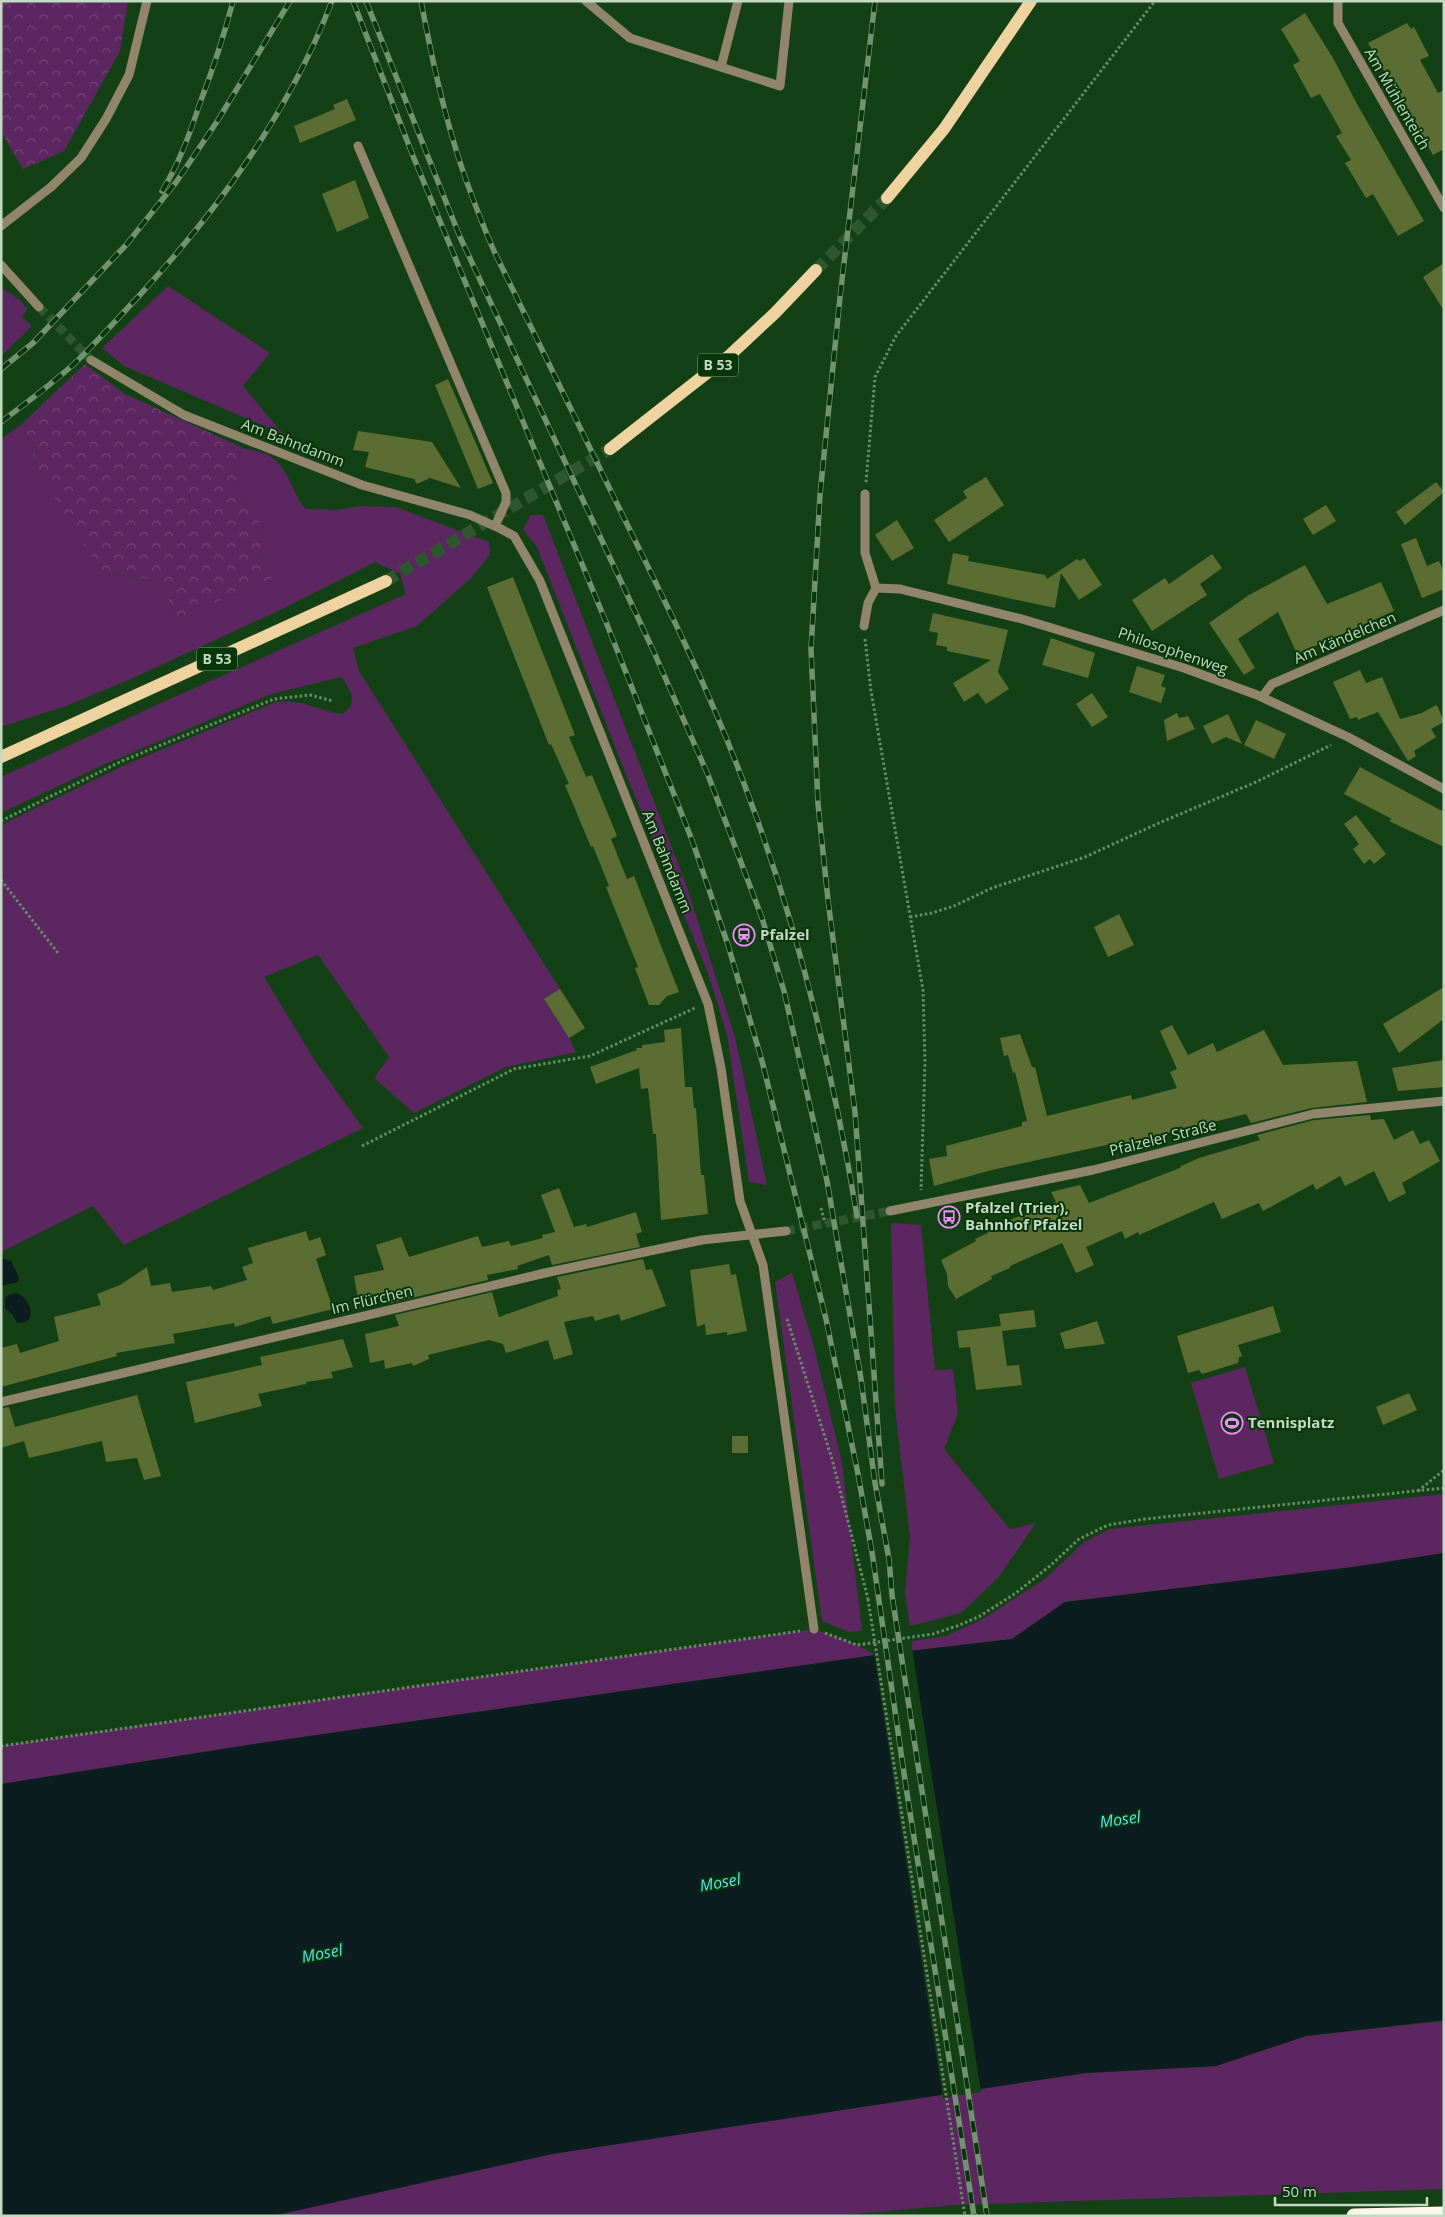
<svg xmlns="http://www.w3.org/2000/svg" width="1445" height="2217" font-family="'Open Sans',sans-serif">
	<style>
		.green { fill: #5c2761 }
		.forest { fill: url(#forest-crowns) }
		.water { fill: #0b1d1e }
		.pier { fill: #144015 }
		.building { fill: #5b6d33 }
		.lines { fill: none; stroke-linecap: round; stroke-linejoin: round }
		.minor-tunnel { stroke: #2e572f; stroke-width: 9; stroke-dasharray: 9 4.5; stroke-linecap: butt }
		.major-tunnel { stroke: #2e572f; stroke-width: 12; stroke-dasharray: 12 6; stroke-linecap: butt }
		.path { stroke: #688b68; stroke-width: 3; stroke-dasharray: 2.5 2.5; stroke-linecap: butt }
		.minor { stroke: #91856c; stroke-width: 9 }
		.major { stroke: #eed3a0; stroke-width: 12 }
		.highway { stroke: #fcf6ea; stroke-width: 15 }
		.rail-casing { stroke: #729372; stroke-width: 5.5 }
		.rail { stroke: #08350a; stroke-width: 4; stroke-dasharray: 11; stroke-linecap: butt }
		.path-bridge { stroke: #688b68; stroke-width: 3; stroke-dasharray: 2.5 2.5; stroke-linecap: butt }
		.labels { text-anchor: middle; stroke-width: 4; stroke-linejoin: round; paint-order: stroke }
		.shield { fill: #08350a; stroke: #8ba98b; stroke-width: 1 }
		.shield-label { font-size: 14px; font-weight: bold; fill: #c3dbc2 }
		.street-label { font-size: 15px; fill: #c3dbc2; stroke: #08350a }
		.poi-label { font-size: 15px; font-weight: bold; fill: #c3dbc2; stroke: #08350a; text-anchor: start }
		.water-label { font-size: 16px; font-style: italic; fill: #58e3f0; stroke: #08350a }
	</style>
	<defs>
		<pattern id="forest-crowns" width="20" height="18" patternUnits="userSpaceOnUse" patternTransform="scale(1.25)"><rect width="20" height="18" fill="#5c2761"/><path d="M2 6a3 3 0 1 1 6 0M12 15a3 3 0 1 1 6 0" fill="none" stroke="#724676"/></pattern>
	</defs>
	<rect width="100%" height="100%" fill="#144015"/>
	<g class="green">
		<path d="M168,286L270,353L243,386L283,434L124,366L102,348Z"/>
		<path d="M1,287L20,300L27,309L22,317L32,326L1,356Z"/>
		<path d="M23,423L38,471L105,573L156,580L172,606L177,619L263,566L259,519L246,504L237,489L241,447C249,450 260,451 268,455C289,466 291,493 306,509L338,510L359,506L395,507L489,542L490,555L470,579L417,626L353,648L359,671L560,989L544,1000L569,1038L576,1052L506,1067L414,1113L374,1078L389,1057L318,955L264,977L315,1061L363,1128L124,1245L93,1206L1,1252V825L127,764L276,702C305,699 317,711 343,714L351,706L352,695L342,677L271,694L103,765L1,813V777L161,703L406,594L400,574L375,562L284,608L133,678L66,706L1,727V439Z"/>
		<path d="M531,515H543L686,884L735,1037L767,1185L749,1182L727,1035L708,973L623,767L537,547L523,529Z"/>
		<path d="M891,1223L921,1225L935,1370L953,1369L958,1413L944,1449L1010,1529L1036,1523L998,1578L961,1613L910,1626L905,1593L910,1537L895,1408Z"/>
		<path d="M792,1273L814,1347L842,1463L862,1631L849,1632L822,1621L775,1282Z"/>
		<path d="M1245,1367L1274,1463L1219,1479L1191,1383Z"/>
		<path d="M1444,1494V1553L1353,1567L1065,1602L1012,1639L912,1651V1641L946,1636L981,1620L1045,1579L1084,1542L1110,1529Z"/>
		<path d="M814,1629L857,1645L875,1655L261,1743L1,1784V1746Z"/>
		<path d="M1444,2021V2189L956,2205L830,2216H272L552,2154L1086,2073L1216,2066L1306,2036Z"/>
	</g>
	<g class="forest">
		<path d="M1,1H128L120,51L64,151L23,169L1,132Z"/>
		<path d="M85,364L125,394L241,447L237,489L246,504L259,519L263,566L274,577L177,619L172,606L156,580L105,573L90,555L38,471L23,423Z"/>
	</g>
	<g class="water">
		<path d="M1,1258L11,1261L19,1277L18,1282L1,1286Z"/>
		<path d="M16,1293C32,1298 39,1325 17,1323L13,1315L5,1308V1299L8,1295Z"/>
		<path d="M1444,1553V2020L1306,2036L1216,2066L1086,2073L552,2154L272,2216H1V1784L261,1743L875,1655L1012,1639L1065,1602L1353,1567Z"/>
	</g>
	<path class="pier" d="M912,1648L981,2092L943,2098L874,1653Z"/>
	<g class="building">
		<path d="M1305,13L1333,58L1357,104L1424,221L1398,236L1373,194L1366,198L1345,163L1351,160L1336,136L1342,133L1320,94L1311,98L1293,65L1300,61L1281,29Z"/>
		<path d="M1407,23L1411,29L1414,27L1429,56L1420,60L1438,93L1444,90V149L1433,155L1368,43Z"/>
		<path d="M347,99L356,120L300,143L294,126L335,109L333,105Z"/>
		<path d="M355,180L369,218L337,232L322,194Z"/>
		<path d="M1444,263V311L1423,277Z"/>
		<path d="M448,379L493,483L478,489L435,385Z"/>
		<path d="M358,431L432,442L461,488L430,478L417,484L414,479L365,467L369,452L353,450Z"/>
		<path d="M986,477L1004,505L949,542L934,520L967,498L963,491Z"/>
		<path d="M1436,482L1444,492L1405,525L1396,512Z"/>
		<path d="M1326,505L1336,521L1313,535L1303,519Z"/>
		<path d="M897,520L914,548L892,561L875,535Z"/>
		<path d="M1416,538L1427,566L1439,561L1444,572V589L1422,598L1401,544Z"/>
		<path d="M953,553L969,556L968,561L1045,575L1047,579L1077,559L1080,561L1084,558L1102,585L1079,600L1061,573L1055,608L1012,599L947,584Z"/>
		<path d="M1212,554L1222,568L1200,584L1207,595L1152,631L1132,600L1165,578L1169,584Z"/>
		<path d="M1305,565L1327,604L1381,582L1394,611L1297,654L1278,612L1238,639L1255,668L1244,675L1209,623L1249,595Z"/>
		<path d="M513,577L575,735L569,737L586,777L592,775L617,836L611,839L627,879L634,876L679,992L667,996L659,1005H649L635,968L638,967L606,887L609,886L593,846L591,847L565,785L569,784L551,744L549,745L487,587Z"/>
		<path d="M933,613L1008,630L998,672L1009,689L986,704L978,693L964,702L953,683L991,660L947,651V647L936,645L938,633L929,631Z"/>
		<path d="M1051,638L1095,653L1088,678L1042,665Z"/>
		<path d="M1137,666L1165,675L1161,686L1166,688L1161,703L1129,692Z"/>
		<path d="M1360,670L1366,683L1382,677L1400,719L1422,713L1436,705L1438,707L1444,722L1431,729L1436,737L1414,751L1416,756L1408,761L1378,712L1358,720L1357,717L1350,719L1333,682Z"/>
		<path d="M1092,693L1108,717L1092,727L1076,704Z"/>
		<path d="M1177,713L1179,718L1188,716L1195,729L1167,741L1164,720Z"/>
		<path d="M1228,714L1242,744L1226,737L1212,744L1203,726Z"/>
		<path d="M1256,720L1286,734L1274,759L1244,745Z"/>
		<path d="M1360,767L1444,812V847L1389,821L1392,819L1344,794Z"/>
		<path d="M1356,815L1386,854L1374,864L1370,859L1364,864L1353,849L1359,844L1344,824Z"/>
		<path d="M1119,914L1134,945L1108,957L1094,927Z"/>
		<path d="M1444,987V1019L1399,1053L1383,1024Z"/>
		<path d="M560,989L585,1028L569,1038L544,999Z"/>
		<path d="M1172,1025L1188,1055L1213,1043L1217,1052L1264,1030L1283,1065L1357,1061L1367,1102L1312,1108L1251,1123L1246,1114L1112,1147L1111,1144L992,1170L934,1186L929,1159L947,1156L946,1146L1022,1126V1122L1027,1121L1015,1072L1013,1073L1008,1055L1004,1056L1000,1038L1020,1034L1032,1067H1035L1047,1116L1131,1095L1132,1100L1177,1088L1170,1072L1177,1069L1160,1031Z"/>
		<path d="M681,1028L685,1087H692L694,1108H696L701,1175H704L708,1214L661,1220L656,1134H653L648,1088L641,1089L639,1068L596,1084L590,1067L637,1050L636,1048H642V1045L665,1042L664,1030Z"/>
		<path d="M1444,1060V1087L1398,1091L1392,1068Z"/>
		<path d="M1370,1115L1371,1120L1384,1119L1394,1140L1413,1130L1420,1144L1429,1140L1440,1161L1402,1183L1406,1193L1389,1202L1374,1171L1345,1186L1340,1176L1316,1190L1313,1184L1263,1211L1259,1203L1222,1219L1214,1202L1139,1235L1138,1232L1125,1239L1122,1231L1086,1247L1094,1265L1076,1273L1062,1243L1010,1266V1268L991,1276L992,1279L956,1299L948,1286L947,1274L941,1260L976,1241L975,1239L988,1233L987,1229L1056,1202L1051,1192L1080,1185L1089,1203L1180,1168L1181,1166L1199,1158L1260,1140L1257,1135L1314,1120Z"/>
		<path d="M559,1188L574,1227L586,1224L587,1227L636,1212L642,1232L636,1234L640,1247L552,1265L549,1255L517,1266L518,1269L487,1275L488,1280L390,1303L388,1297L373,1300V1297L358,1299L354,1276L384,1270L376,1245L401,1237L409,1257L478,1236L482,1247L509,1241L511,1246L543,1238L542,1235L555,1232L541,1195Z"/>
		<path d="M306,1231L309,1241L320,1237L326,1255L316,1259L333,1309L273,1324L270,1316L235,1327L234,1323L173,1334L175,1343L116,1353L117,1356L1,1387V1348L17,1344L20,1353L59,1341L54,1317L101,1305L97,1294L120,1285L147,1267L151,1286L170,1283L172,1292L211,1286L213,1290L247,1280L242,1267L253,1263L248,1248Z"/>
		<path d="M643,1259L646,1270L652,1269L666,1306L621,1321L619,1314L595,1321L593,1316L564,1322L573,1354L554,1360L548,1340L506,1353L503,1344L489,1340L428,1355L429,1359L413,1366L412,1363L385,1369L384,1360L370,1363L365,1334L399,1326L395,1315L492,1292L499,1317L558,1296L557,1290L561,1289L557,1277Z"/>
		<path d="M729,1264L731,1275L736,1274L747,1331L727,1335V1332L706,1335L705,1324L697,1327L690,1270Z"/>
		<path d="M1273,1306L1281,1332L1238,1345L1242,1356L1239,1357L1238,1363L1202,1374L1199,1370L1188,1373L1177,1336Z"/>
		<path d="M1034,1310L1036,1327L1002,1331L1007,1366L1019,1365L1022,1385L976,1390L970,1347L959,1348L957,1331L1001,1326L999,1314Z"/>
		<path d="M1097,1321L1105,1344L1065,1349L1060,1333Z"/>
		<path d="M343,1339L353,1367L331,1372L333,1378L306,1382V1384L258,1394L262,1406L195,1423L186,1382L262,1365L260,1357Z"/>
		<path d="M1409,1393L1417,1410L1383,1425L1376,1407Z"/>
		<path d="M137,1395L161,1476L144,1480L137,1458L106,1462L102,1441L29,1458L24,1441L1,1448V1408L9,1407L15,1427Z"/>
		<rect x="732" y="1436" width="16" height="17"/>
	</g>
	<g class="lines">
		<g class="minor-tunnel">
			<path d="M39,307L91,360"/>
			<path d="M786,1231L890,1211"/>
		</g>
		<g class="major-tunnel">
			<path d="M816,270L887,198"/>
			<path d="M386,581L610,449"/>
		</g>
		<g class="path">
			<path d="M866,482L875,377L896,336L1155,1"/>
			<path d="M865,639L871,691L923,990L925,1062L921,1190"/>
			<path d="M1,821L122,761L274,699L310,695L333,701"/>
			<path d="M1,880L58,953"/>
			<path d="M910,917L932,913L954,906L992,888L1085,857L1159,823L1256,782L1331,745"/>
			<path d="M362,1146L514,1069L590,1056L695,1008"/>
			<path d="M821,1208L825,1223"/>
			<path d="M787,1319L832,1459L868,1599"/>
			<path d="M1418,1491L1444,1470"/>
			<path d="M825,1633L857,1645L933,1634L957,1626L980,1616L1016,1593L1051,1565L1079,1539L1108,1525L1145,1519L1444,1488"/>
			<path d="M1,1746L800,1631"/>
		</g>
		<g class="minor">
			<path d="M586,1L630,38L780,86L789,1"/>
			<path d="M1338,1V23L1444,208"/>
			<path d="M721,67L738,1"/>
			<path d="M358,146L506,493V502L495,526"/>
			<path d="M1,226L51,187L81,158L106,119L129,75L147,1"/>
			<path d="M1,265L39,307"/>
			<path d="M91,360L184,415L362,485L470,515L501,529L514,536L540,581L708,1004L721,1068L740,1201L763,1265L814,1629"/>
			<path d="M876,588L900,589L1022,619L1184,668L1257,695L1348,737L1444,789"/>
			<path d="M864,626L868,603L876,588L865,553V494"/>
			<path d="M1262,697L1272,684L1444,610"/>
			<path d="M890,1211L1093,1170L1313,1114L1444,1101"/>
			<path d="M1,1402L545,1273L702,1240L786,1231"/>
		</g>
		<g class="major">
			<path d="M887,198L944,129L1031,1"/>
			<path d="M610,449L730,355L775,313L816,270"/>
			<path d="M1,757L386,581"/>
		</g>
		<path class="highway" d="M1354,2216L1444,2214"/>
		<g class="rail-casing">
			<g id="rail">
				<path d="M353,1L413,156L606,622L692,840L728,945L762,1061L826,1319L858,1474L872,1552L906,1787L974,2216"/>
				<path d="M366,1L460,237L653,650L708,775L762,918L784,991L827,1181L861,1379L875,1483L889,1559L892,1595L987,2216"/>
				<path d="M421,1C430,49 440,97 454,143C465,180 479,216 494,251C537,340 581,429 624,518C668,607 712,696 746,789C798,927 833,1071 857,1216"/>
				<path d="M875,1L840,297L820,495L811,649L818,804L828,900L855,1112L882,1484"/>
				<path d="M162,191C179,164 190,133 200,103C213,69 224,36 233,1"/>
				<path d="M1,369L33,343L126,245L177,181L218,120L290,1"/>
				<path d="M1,422C26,403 52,384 75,363C97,342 117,319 138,297C218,210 289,113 332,1"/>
			</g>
		</g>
		<use href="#rail" class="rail"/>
		<path class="path-bridge" d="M868,1599L965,2216"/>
	</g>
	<defs>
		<g id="station-ring" transform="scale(1.125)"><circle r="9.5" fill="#08350a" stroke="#ee8cf8" stroke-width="1.5"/><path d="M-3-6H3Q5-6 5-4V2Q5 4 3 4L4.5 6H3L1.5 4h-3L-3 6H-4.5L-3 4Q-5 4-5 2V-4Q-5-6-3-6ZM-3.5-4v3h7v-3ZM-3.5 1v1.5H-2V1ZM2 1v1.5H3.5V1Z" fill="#ee8cf8"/></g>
		<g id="bus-ring" transform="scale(1.125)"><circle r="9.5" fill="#08350a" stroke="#ee8cf8" stroke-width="1.5"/><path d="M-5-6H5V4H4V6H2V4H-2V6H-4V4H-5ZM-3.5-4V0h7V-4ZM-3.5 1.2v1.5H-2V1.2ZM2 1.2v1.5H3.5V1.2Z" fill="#ee8cf8"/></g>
		<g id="stadium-ring" transform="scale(1.125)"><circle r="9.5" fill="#08350a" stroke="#ee8cf8" stroke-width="1.5"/><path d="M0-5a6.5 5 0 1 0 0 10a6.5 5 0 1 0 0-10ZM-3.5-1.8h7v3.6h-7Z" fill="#ee8cf8"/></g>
	</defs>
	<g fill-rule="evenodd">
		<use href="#station-ring" x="744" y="935"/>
		<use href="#bus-ring" x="949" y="1217"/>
		<use href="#stadium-ring" x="1232" y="1423"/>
	</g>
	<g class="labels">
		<g class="shield">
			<rect x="698" y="353.5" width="40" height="23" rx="4"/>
			<rect x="197" y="647.5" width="40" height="23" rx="4"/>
		</g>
		<g class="shield-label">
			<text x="718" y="370">B 53</text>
			<text x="217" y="664">B 53</text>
		</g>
		<g class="street-label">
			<text transform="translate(1397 99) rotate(60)" y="5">Am Mühlenteich</text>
			<text transform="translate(293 443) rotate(21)" y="5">Am Bahndamm</text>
			<text transform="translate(1345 638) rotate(-23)" y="5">Am Kändelchen</text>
			<text transform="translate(1173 651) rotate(19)" y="5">Philosophenweg</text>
			<text transform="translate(667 862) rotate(68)" y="5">Am Bahndamm</text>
			<text transform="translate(1163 1138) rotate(-14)" y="5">Pfalzeler Straße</text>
			<text transform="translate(372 1300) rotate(-13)" y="5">Im Flürchen</text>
		</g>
		<g class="poi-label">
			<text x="760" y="940">Pfalzel</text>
			<text x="965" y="1213">Pfalzel (Trier),<tspan x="965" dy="17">Bahnhof Pfalzel</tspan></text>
			<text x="1248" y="1428">Tennisplatz</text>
		</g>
		<g class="water-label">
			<text transform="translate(1120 1819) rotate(-8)" y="6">Mosel</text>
			<text transform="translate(720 1882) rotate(-10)" y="6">Mosel</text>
			<text transform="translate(322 1953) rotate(-11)" y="6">Mosel</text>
		</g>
	</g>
	<rect width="1445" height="2217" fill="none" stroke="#c3dbc2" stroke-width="5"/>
	<path d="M1275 2197v8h152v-8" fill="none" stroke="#c3dbc2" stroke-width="2.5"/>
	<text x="1282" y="2197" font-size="15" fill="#c3dbc2" stroke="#08350a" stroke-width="4" paint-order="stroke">50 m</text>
</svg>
